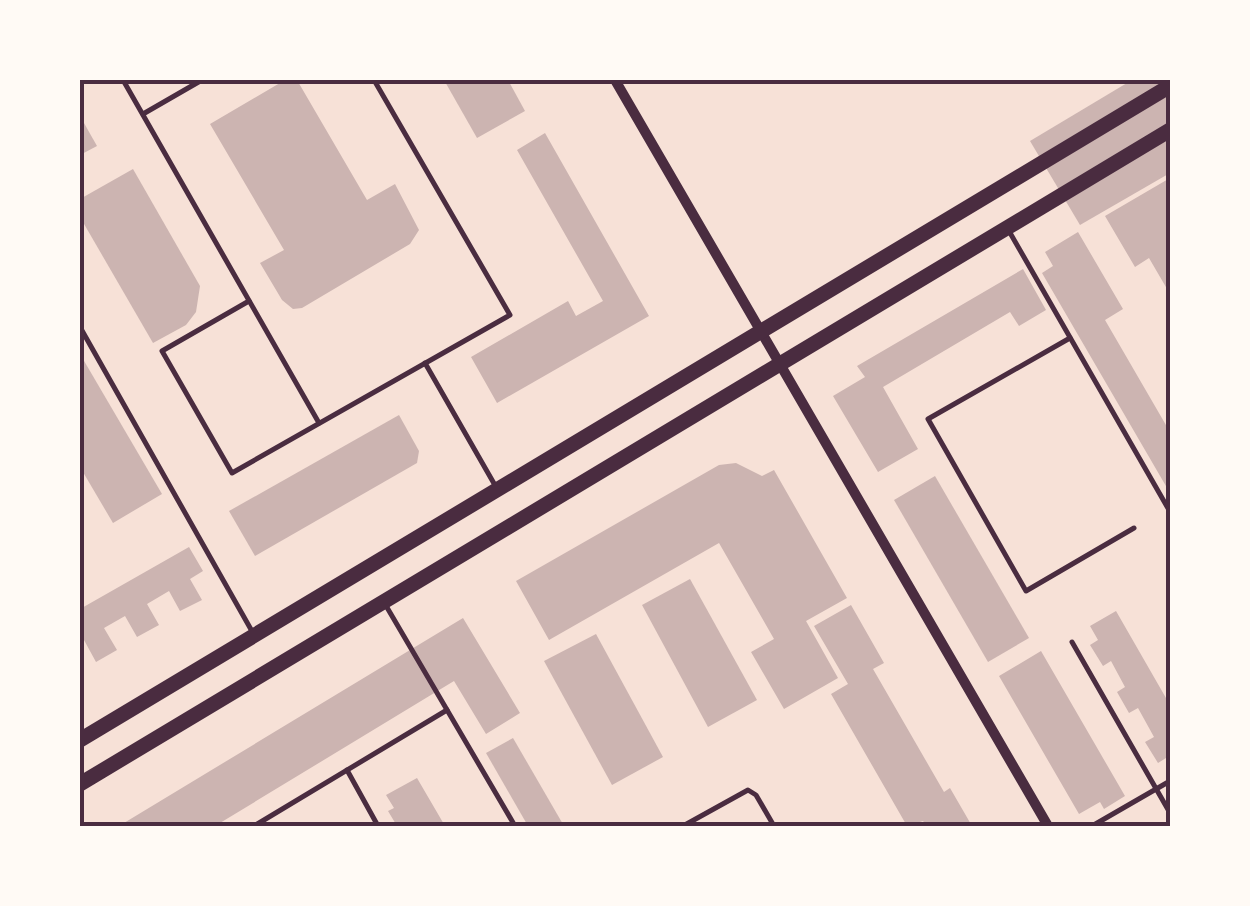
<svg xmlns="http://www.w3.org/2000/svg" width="1250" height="906" font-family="Georgia,serif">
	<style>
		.building { fill: #ccb4b1 }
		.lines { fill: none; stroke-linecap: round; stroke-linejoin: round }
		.service { stroke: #4a2c40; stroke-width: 5 }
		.minor { stroke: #4a2c40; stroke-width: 10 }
		.secondary { stroke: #4a2c40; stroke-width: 15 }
		.neatline { fill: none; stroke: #4a2c40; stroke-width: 4 }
	</style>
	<rect width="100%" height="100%" fill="#f7e1d7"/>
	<g class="building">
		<path d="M285,80H297L367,200L395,184L419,230L410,244L302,308L293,309L282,300L260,263L284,250L210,124Z"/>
		<path d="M444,80H508L525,111L477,138Z"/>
		<path d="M1132,80H1170V173L1080,225L1030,141Z"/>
		<path d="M80,116L97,146L80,155Z"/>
		<path d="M545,133L649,316L497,403L471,357L568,301L576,316L603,301L517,150Z"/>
		<path d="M133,169L200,286L196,312L186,325L153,343L80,217V199Z"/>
		<path d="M1170,178V294L1149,258L1135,267L1105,216Z"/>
		<path d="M1078,232L1123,309L1105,320L1170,432V493L1042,273L1053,266L1045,252Z"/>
		<path d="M1023,269L1046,310L1019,326L1010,312L883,387L918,449L878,472L833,396L865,377L857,366Z"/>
		<path d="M80,354L162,494L113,523L80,467Z"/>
		<path d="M399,415L419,451L417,463L255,556L229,511Z"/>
		<path d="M736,463L762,476L774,470L847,598L806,621L838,678L784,709L751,652L774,639L719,543L549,640L516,581L719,465Z"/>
		<path d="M935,476L1029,638L988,662L894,500Z"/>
		<path d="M189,547L203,571L190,579L202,600L180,611L169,591L147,604L159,625L137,637L125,616L104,628L117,650L96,662L84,640L80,642V609Z"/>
		<path d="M690,579L757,700L708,727L642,605Z"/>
		<path d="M851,605L884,663L873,669L944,792L950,788L972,826H927L923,821L907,826L831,694L848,684L814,626Z"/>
		<path d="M1116,611L1170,705V764L1166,758L1158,763L1145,742L1154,737L1138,708L1129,713L1117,692L1125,687L1111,661L1103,666L1090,645L1098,640L1090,626Z"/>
		<path d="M463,618L520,713L486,734L454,681L215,826H119Z"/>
		<path d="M596,634L663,757L612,785L544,661Z"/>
		<path d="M1041,651L1125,796L1104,809L1100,802L1079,814L999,676Z"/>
		<path d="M513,738L564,826H528L486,753Z"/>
		<path d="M417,778L445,826H397L388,811L394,808L386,795Z"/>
	</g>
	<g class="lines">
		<g class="service">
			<path d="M123,80L319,423"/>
			<path d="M143,114L202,80"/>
			<path d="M1009,231L1169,510"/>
			<path d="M249,301L162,351L232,473L510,315L374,80"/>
			<path d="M80,327L253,633"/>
			<path d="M1070,338L928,419L1026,591L1134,528"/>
			<path d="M425,363L496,487"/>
			<path d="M385,604L515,826"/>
			<path d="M1072,642L1170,813"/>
			<path d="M347,770L378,826"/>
			<path d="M254,826L447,710"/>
			<path d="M683,826L748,790L756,795L774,826"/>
			<path d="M1092,826L1170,781"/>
		</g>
		<path class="minor" d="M615,80L1048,826"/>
		<g class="secondary">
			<path d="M80,740L1170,86"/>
			<path d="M80,784L1170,130"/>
		</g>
	</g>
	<rect width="1250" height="906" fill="none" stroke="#fffaf5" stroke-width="165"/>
	<rect x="82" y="82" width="1086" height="742" class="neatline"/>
</svg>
